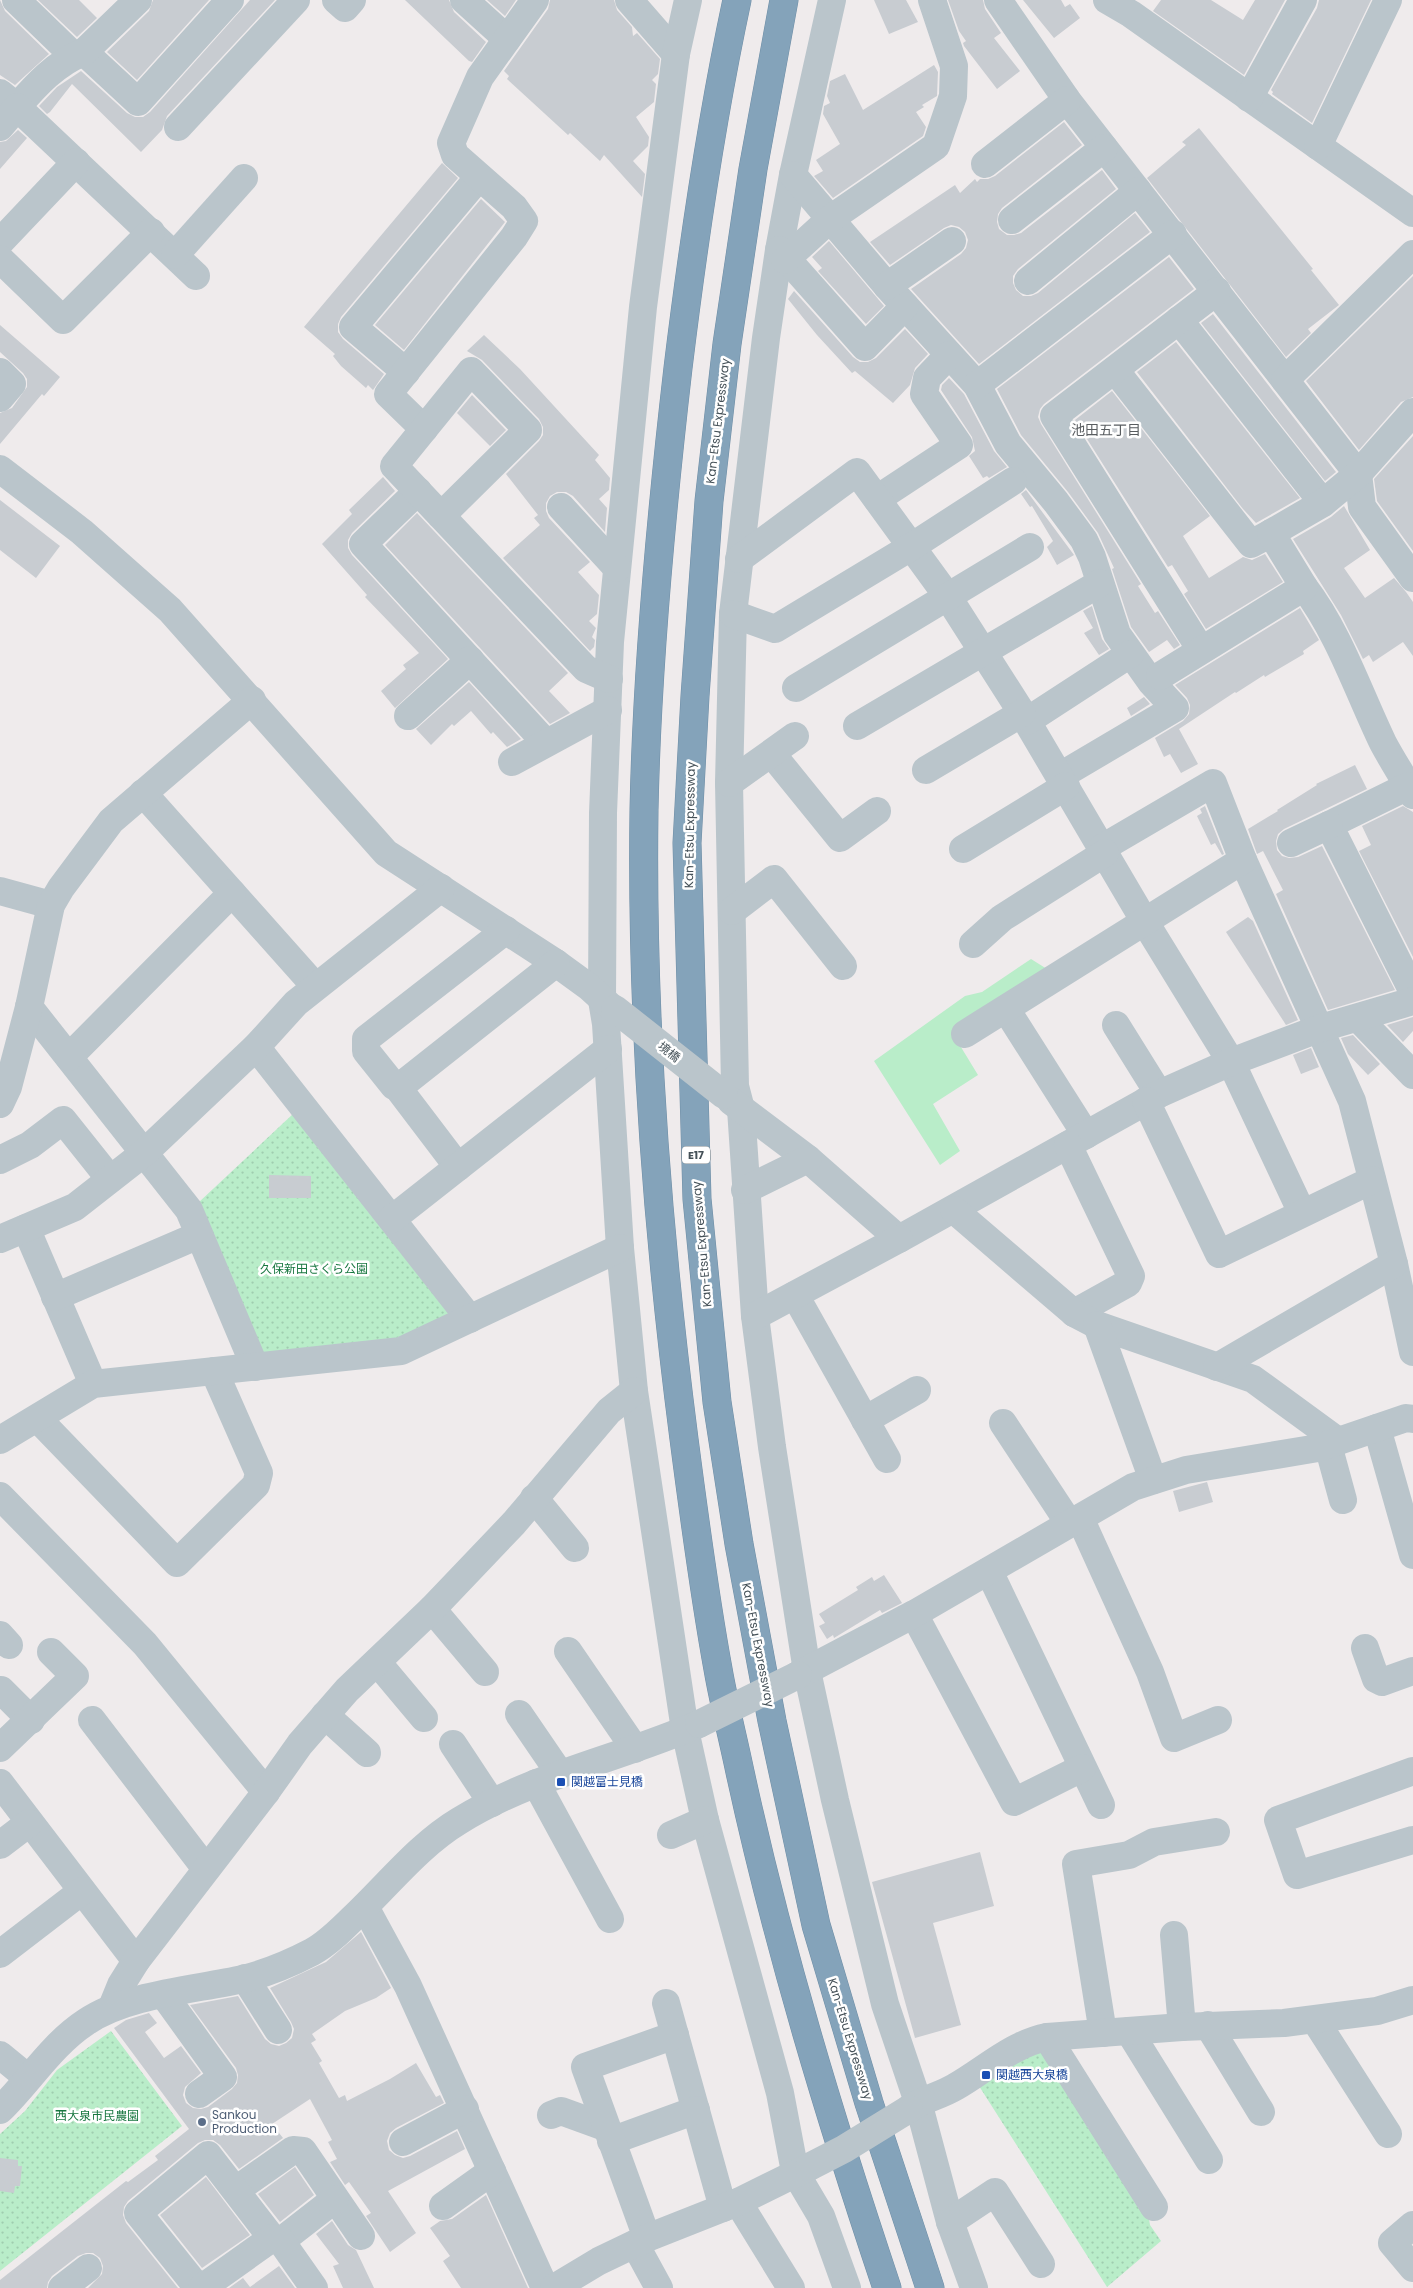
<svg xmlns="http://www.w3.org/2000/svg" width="1413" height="2288" font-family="Poppins,'Noto Sans JP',sans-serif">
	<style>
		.grass { fill: #b9edc9 }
		.park { fill: url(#park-dots) }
		.building { fill: #c8ccd1 }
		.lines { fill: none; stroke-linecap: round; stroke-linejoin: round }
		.highway-casing { stroke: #6f8ea6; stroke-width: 29 }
		.minor { stroke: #bac5cb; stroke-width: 28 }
		.highway { stroke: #84a3ba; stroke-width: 28 }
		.minor-bridge { stroke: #bac5cb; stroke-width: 28 }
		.transit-dot { fill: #1a4fb4; stroke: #fff; stroke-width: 2 }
		.service-dot { fill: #5c6f8a; stroke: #fff; stroke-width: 2 }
		.labels { text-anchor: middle; stroke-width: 5; stroke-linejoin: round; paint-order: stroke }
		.shield { fill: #fff; stroke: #7d858a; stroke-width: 1 }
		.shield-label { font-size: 11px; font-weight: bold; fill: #455158 }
		.street-label { font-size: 12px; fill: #455158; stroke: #fff }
		.park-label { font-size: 12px; fill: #187740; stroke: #fff }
		.transit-label { font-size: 12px; fill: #164399; stroke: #fff; text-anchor: start }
		.service-label { font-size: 12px; fill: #4e5e75; stroke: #fff; text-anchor: start }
		.neighbourhood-label { font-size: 14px; fill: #595d60; stroke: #fff }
	</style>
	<defs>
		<pattern id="park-dots" width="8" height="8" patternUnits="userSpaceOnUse" patternTransform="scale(1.25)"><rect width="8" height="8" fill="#b9edc9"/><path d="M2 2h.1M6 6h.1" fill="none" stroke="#a0cdaf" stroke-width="1.8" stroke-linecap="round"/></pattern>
	</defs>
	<rect width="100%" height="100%" fill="#efebec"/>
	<path class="grass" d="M1031,959L1047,969L953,1034L978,1075L933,1104L960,1151L940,1165L874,1061L965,996L982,992Z"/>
	<g class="park">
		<path d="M294,1113L450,1310L449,1319L398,1342L270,1356L259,1350L198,1203Z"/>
		<path d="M111,2031L182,2126L0,2271V2134L25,2111L57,2070Z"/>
		<path d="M1044,2050L1148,2214L1150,2225L1161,2241L1107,2287L979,2086L1035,2051Z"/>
	</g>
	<g class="building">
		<path d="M0,0L5,11L49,54L15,85L0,75Z"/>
		<path d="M38,0H79L97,18L77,37Z"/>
		<path d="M153,0H209L137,80L107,52L149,11Z"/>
		<path d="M250,0H275L167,116L162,130L141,152L72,84L50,112L47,114L39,106L57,87L81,71L127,113L135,117H143L150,112Z"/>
		<path d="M405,0H449L454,12L486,42L472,62L469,61Z"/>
		<path d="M487,0H516L505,16Z"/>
		<path d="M550,0H614L617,10L632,27L633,36L637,33L660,59L658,74L652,80L656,84L654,102L636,117L649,137L648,146L633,161L645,174L642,197L604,155L600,161L570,133L568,135L507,79L509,76L504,71L548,9Z"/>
		<path d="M874,0H906L918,22L889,34Z"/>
		<path d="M948,0H983L985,9L1001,33L994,38L1020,71L997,89L964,46L963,43L966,41L959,31Z"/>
		<path d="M1023,0H1061L1065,7L1070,4L1080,18L1054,38Z"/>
		<path d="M1161,0H1211L1243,20L1255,0H1285L1244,75L1153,11Z"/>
		<path d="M1319,0H1371L1312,123L1272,94L1273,92L1271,90L1317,8Z"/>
		<path d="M934,65L938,72L937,96L922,105L924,107L916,112L926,127L923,136L833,198L814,176L823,171L816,160L840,144L823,114L824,106L830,103L827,96L830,81L845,74L863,110Z"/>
		<path d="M1064,122L1082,145L1002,208L998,214L997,222L999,229L1007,235H1014L1021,233L1102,170L1116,189L1018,269L1013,276V283L1016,290L1023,296H1031L1038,293L1135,213L1150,232L979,364L911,289L961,254L966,248L968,240L965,232L959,227L951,225L944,228L890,265L870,242L955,185L960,193L975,179L977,182L980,179H988L995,176Z"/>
		<path d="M1199,128L1313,269L1311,270L1339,305L1308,329L1311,333L1286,357L1147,178L1186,145L1182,142Z"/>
		<path d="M18,130L27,138L0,169V142L6,141Z"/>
		<path d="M442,163L458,178L341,317L338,324V332L343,339L384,374L373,390L368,385L366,388L341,366L333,356L335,354L304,327Z"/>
		<path d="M481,199L505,222L404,350L375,325Z"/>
		<path d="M829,241L884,306L866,324L818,271L822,268L812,257Z"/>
		<path d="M1169,257L1194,289L1044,404L1040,409L1038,417L1041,424L1141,584L1138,586L1155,613L1158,611L1180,645L1174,649L1167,640L1149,652L1131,627L1112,569L1114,568L1098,533L1068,492L1021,435L997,389Z"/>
		<path d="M1413,276V397L1401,402L1359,450L1306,381Z"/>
		<path d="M794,291L853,357L860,362H868L876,358L905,329L928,354L915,368L910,385L893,403L855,371L852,373L817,335L788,299Z"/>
		<path d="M1213,314L1336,472L1325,481L1201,323Z"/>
		<path d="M0,325L60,377L44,396L42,394L0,444V413L12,408L27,387V379L23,373L0,352Z"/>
		<path d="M484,335L520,369L599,455L595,460L610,478L609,490L599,499L607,508L605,532L573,496L566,492H557L550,496L546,503V511L549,518L590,562L578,572L599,595L597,614L589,621L596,628L592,637L595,640L594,647L590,651L503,558L540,525L534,518L538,515L506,474L539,441L543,435V427L539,419L482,360L467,351Z"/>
		<path d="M1176,342L1300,498L1256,523L1243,509L1137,372Z"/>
		<path d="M949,378L964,394L994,451L1007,467L989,478L987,476L983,478L969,456L975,451L972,437L941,390L942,385Z"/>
		<path d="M1112,391L1210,516L1183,536L1209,578L1243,557L1252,560L1265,554L1283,582L1206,629L1184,594L1188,591L1172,565L1168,567L1075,420Z"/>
		<path d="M472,395L506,430L490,446L457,413Z"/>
		<path d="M1413,436V551L1377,501L1374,479Z"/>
		<path d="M383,477L395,491L352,533L348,540V548L352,555L448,659L395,708L381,691L406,669L403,665L419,653L365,597L367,595L322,544L352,514L349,510Z"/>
		<path d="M1026,490L1074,555L1057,565L1047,547L1053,541L1032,506L1030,507L1021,494Z"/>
		<path d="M0,500L60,546L36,578L0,550Z"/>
		<path d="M1344,506L1370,550L1344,568L1365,598L1394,578L1406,592L1413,602V656L1403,642L1373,662L1369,655L1363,659L1341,615L1293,539L1331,517Z"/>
		<path d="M417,513L568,673L549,691L570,713L550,724L385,545Z"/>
		<path d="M1092,606L1102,639L1109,649L1099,655L1084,633L1093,628L1083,611Z"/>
		<path d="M1300,608L1319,640L1303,651L1304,654L1265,677L1264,675L1236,693L1235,692L1179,729L1198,764L1181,773L1170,754L1164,757L1155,738L1183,721L1189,714L1190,705L1187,698L1175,685Z"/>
		<path d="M469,682L521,739L507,747L493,732L491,734L471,711L454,726L452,724L431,745L416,729Z"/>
		<path d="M1144,697L1150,704L1131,716L1127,708Z"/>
		<path d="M1355,765L1367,789L1284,829L1278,834L1276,841L1277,850L1282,856L1289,858L1298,857L1322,846L1395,990L1328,1010L1276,894L1283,890L1263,851L1257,854L1248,829L1278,811L1277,810L1317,785L1316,784Z"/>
		<path d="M1205,806L1224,854L1222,855L1215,843L1211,845L1197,816L1202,813L1200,809Z"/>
		<path d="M1403,806L1413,812V957L1359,851L1371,845L1362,826Z"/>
		<path d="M1248,917L1253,921L1298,1020L1286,1025L1226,932Z"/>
		<path d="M1413,1017V1031L1403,1042L1387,1025Z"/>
		<path d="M1353,1035L1380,1064L1368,1075L1348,1054L1341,1038Z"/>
		<path d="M1311,1048L1319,1067L1301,1074L1293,1055Z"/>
		<path d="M269,1175L311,1176V1198H269Z"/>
		<path d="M1207,1482L1213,1502L1179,1512L1173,1491Z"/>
		<path d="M884,1575L902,1603L882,1613L880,1610L834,1638L833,1635L827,1639L819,1626L825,1623L819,1614L858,1590L856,1587L872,1577L874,1581Z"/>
		<path d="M980,1852L994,1906L933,1923L961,2025L915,2038L872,1882Z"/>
		<path d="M361,1932L391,1988L376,1998L345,2011L312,2034L316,2040L311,2043L322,2061L319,2063L339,2098L345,2095L347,2101L390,2079L416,2063L436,2097L440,2095L444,2103L396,2128L390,2133L387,2141L389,2150L395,2155L403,2158L410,2156L457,2131L465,2149L388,2191L416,2233L390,2252L366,2216L371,2213L349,2182L345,2185L330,2162L337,2159L328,2142L332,2140L310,2099L272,2124L283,2138L239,2169L220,2145L213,2140H205L198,2143L128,2201L124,2207L123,2215L126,2223L178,2288H88L102,2274L103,2266L100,2258L93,2253H86L78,2256L52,2276L48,2282L47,2288H0V2280L126,2181L128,2182L158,2160L155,2156L189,2129L114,2028L126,2020L149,2013L157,2023L145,2032L164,2058L181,2046L201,2073L185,2087L183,2095L186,2103L193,2108L201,2109L208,2107L232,2089L237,2083L238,2075L236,2068L190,2005L238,1996L265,2039L271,2044L279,2046L286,2043L292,2038L294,2029L291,2022L270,1988L326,1962Z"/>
		<path d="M0,2158L18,2160V2166H22L20,2186H15L14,2193L0,2191Z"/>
		<path d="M295,2167L314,2195L280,2222L258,2194Z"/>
		<path d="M206,2177L250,2235L202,2268L160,2215Z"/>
		<path d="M486,2195L528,2288H461L443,2261L450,2256L430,2228L440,2221L452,2219Z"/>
		<path d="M332,2221L348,2245L356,2250L374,2288H343L333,2266L339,2264L316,2234Z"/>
		<path d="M279,2266L295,2288H229L243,2278L250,2287Z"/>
	</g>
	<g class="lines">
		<g class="highway-casing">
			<g id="highway">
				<path d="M737,0C711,121 693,245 678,368C661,515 647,663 644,810C641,1021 657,1230 684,1439C694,1516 704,1593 718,1669C724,1704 733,1738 740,1772C778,1947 830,2118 887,2288"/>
				<path d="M784,0L753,169L727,344L709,501L695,696L687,843L697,1199L717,1402L739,1544L772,1721L816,1925L869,2103L930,2288"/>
			</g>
		</g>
		<g class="minor">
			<path d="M16,0L74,56"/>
			<path d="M336,0L345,8L352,0"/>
			<path d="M464,0L507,39"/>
			<path d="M629,0L676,54"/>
			<path d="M688,0L676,54L643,307L610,642L603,813L602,1000L606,1024L620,1248L634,1391L685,1730L705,1820L780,2093L795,2172L821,2216L847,2288"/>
			<path d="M832,0L793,175L779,250L766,338L733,614L729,783L735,1086L741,1109L755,1316L772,1447L807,1671L835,1800L885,2004L918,2102L950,2222L974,2288"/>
			<path d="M998,0L1067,100L1358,474L1362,507L1413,578"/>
			<path d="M1107,0L1131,14L1413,213"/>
			<path d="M84,52L138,102L230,0"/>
			<path d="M0,93L17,107C36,85 56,63 84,52L138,0"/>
			<path d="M1249,98L1303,0"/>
			<path d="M0,127L17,107L196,276"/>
			<path d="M178,127L296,0"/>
			<path d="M1318,146L1388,0"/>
			<path d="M985,164L1067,100"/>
			<path d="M793,175L887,286L977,385L1008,444L1056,502L1084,540L1092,557L1117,634L1151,682L1175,708L1060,776"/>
			<path d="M1012,220L1104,148"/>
			<path d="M0,242L76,162"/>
			<path d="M779,250L865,347L905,306"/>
			<path d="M175,255L244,178"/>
			<path d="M0,259L63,320L151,232"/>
			<path d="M785,260L830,219L936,146L953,96L954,66L932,0"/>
			<path d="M1028,281L1138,191"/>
			<path d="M887,286L952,241"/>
			<path d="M1179,320L1323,503"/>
			<path d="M1115,370L1251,544L1271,533"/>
			<path d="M0,372L12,384L0,398"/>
			<path d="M406,372L353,327L479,177"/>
			<path d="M1285,380L1413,254"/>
			<path d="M977,385L1173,234"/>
			<path d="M424,429L388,394L514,237L524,221L514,207L455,155L451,143L480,77L535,0"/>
			<path d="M0,469L82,532L170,610L386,853L556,963L589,987L611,1007"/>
			<path d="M418,491L363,544L546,743"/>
			<path d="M877,499L959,445L924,394L927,378L949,355"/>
			<path d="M561,507L617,568"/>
			<path d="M441,516L528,430L471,371L394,466L586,669L609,679"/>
			<path d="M739,559L857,472L948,597L1022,713L1145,922L1231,1062L1302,1213"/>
			<path d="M1304,587C1339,633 1358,691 1383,743C1391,758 1400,772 1408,786"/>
			<path d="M733,614L775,629L911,547L1013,481"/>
			<path d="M1201,650L1054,416L1217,291"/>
			<path d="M1160,676L1304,587L1271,533L1323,503L1358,474L1413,412"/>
			<path d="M796,688L1030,547"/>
			<path d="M408,716L470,660"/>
			<path d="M1027,721L1130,654"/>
			<path d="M857,726L1100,583"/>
			<path d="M772,754L840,838L877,811"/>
			<path d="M512,762L608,710"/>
			<path d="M926,770L1022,713"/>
			<path d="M729,783L795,736"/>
			<path d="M143,793L315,986"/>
			<path d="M1413,795L1408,786L1329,825L1413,992"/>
			<path d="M1291,843L1329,825"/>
			<path d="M1102,848L1213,783L1243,860L1352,1101L1394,1264L1413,1352"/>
			<path d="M963,849L1066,786"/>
			<path d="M0,891L51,905"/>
			<path d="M732,911L774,879L843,966"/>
			<path d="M973,944L1002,918L1105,853"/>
			<path d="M29,1007L189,1210L255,1367"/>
			<path d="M1006,1009L1086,1135"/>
			<path d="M1358,1018L1413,1075"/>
			<path d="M1116,1025L1159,1094"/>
			<path d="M965,1034L1243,860"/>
			<path d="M256,1047L470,1319"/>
			<path d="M69,1057L232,893"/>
			<path d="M398,1088L556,963"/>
			<path d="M731,1101L808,1159L899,1239L1159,1094L1231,1062L1321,1028L1413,1001"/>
			<path d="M1146,1101L1219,1254L1372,1180"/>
			<path d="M0,1104L8,1087L29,1007L51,905L61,888L111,821L252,700"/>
			<path d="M1068,1145L1131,1276L1128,1283L1074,1313"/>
			<path d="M0,1160L30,1145L63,1120L110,1179"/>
			<path d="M458,1167L398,1088L394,1086L366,1051V1039L506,930"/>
			<path d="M745,1190L808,1159"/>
			<path d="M954,1210L1074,1313L1097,1325L1253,1379L1338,1441"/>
			<path d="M392,1219L608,1049"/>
			<path d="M26,1228L93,1384"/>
			<path d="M0,1239L75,1207L144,1153L256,1047L296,1003L441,888"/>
			<path d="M795,1295L887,1459"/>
			<path d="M55,1297L199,1235"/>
			<path d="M755,1316L899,1239"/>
			<path d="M1097,1325L1153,1480"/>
			<path d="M1217,1367L1394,1264"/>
			<path d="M38,1419L177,1563L256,1485L259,1473L214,1371"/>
			<path d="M865,1420L917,1390"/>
			<path d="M1003,1423L1069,1523"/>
			<path d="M1377,1428L1413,1555"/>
			<path d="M0,1440L93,1384L401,1351L620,1248"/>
			<path d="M1328,1445L1343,1500"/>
			<path d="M0,1496L145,1644L266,1792"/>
			<path d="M534,1498L575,1548"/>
			<path d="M1080,1518L1150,1672L1174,1738L1218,1720"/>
			<path d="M989,1571L1101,1805"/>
			<path d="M432,1609L485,1672"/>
			<path d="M914,1614L1014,1802L1082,1768"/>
			<path d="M0,1635L9,1645"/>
			<path d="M1365,1648L1376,1679L1382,1682L1413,1671"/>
			<path d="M568,1651L635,1749"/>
			<path d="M377,1662L424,1718"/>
			<path d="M798,1675L914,1614L1133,1487L1186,1470L1318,1448L1406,1418L1413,1419"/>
			<path d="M1,1690L31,1720"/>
			<path d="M519,1714L560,1774"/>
			<path d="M325,1715L367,1753"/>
			<path d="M92,1720L206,1869"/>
			<path d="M453,1744L492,1803"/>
			<path d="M0,1748L75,1676L51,1652"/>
			<path d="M1413,1771L1278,1820L1297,1875L1413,1840"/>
			<path d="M0,1783L136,1961"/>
			<path d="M536,1783L610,1919"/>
			<path d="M671,1835L705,1820"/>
			<path d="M0,1845L29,1823"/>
			<path d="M365,1907L408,1986L545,2288"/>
			<path d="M1174,1935L1182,2027"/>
			<path d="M0,1954L82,1891"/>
			<path d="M245,1978L278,2030"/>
			<path d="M164,1995L223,2077L199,2094"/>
			<path d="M666,2003L723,2208"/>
			<path d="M112,2007L121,1985L136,1961L266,1792L300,1744L347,1690L432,1609L514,1523L609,1411L634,1391"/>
			<path d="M1315,2020L1388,2134"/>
			<path d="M1208,2025L1261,2112"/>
			<path d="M1129,2031L1209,2160"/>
			<path d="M1103,2033L1076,1864L1129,1855L1154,1842L1216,1832"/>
			<path d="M1047,2037L1154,2207"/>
			<path d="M0,2055L28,2078"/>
			<path d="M909,2109C923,2099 940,2096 955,2087C985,2070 1012,2044 1047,2037L1182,2027L1284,2023L1377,2011L1413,2000"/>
			<path d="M0,2110C29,2082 51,2045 86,2022C127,1994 194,1990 243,1979C267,1973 291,1963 312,1952C327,1944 341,1930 353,1918C387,1886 419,1845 459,1821C533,1775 619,1759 699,1724"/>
			<path d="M551,2115L561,2111L605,2127"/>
			<path d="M611,2141L696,2110"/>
			<path d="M403,2142L465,2109"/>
			<path d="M236,2190L293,2150L303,2151L361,2236"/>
			<path d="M738,2202L791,2288"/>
			<path d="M443,2206L492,2171"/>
			<path d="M950,2222L995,2192L1041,2264"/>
			<path d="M1413,2225L1392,2243L1413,2268"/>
			<path d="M647,2238L585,2067L675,2035"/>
			<path d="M281,2241L335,2199"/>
			<path d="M635,2244L659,2288"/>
			<path d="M62,2288L88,2268"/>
			<path d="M198,2288L138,2213L208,2155L272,2238"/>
			<path d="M202,2288L272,2238L281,2241L314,2288"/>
			<path d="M554,2288L599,2261L647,2238L738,2202L809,2167"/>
		</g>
		<use href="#highway" class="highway"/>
		<g class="minor-bridge">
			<path d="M615,1009L724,1095"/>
			<path d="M699,1724L798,1675"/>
			<path d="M809,2167L844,2149L909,2109"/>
		</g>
	</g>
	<g class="transit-dot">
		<rect x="556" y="1777" width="10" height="10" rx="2.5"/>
		<rect x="981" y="2070" width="10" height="10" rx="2.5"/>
	</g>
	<circle class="service-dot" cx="202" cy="2122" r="5"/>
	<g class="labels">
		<rect class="shield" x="682" y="1146.5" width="28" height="17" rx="4"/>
		<g class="shield-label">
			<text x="696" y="1159">E17</text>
		</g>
		<g class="street-label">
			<text transform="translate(718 421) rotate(-83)" y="4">Kan-Etsu Expressway</text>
			<text transform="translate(690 825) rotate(-89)" y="4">Kan-Etsu Expressway</text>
			<text transform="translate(669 1052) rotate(38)" y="4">境橋</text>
			<text transform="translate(702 1244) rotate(-95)" y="4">Kan-Etsu Expressway</text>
			<text transform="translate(758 1645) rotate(79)" y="4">Kan-Etsu Expressway</text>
			<text transform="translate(850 2039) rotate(73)" y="4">Kan-Etsu Expressway</text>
		</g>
		<g class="park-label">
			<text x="314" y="1273">久保新田さくら公園</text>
			<text x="97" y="2120">西大泉市民農園</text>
		</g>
		<g class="transit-label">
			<text x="571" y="1786">関越富士見橋</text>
			<text x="996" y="2079">関越西大泉橋</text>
		</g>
		<g class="service-label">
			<text x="212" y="2119">Sankou<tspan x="212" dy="14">Production</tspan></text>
		</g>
		<g class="neighbourhood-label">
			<text x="1106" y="435">池田五丁目</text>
		</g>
	</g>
</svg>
